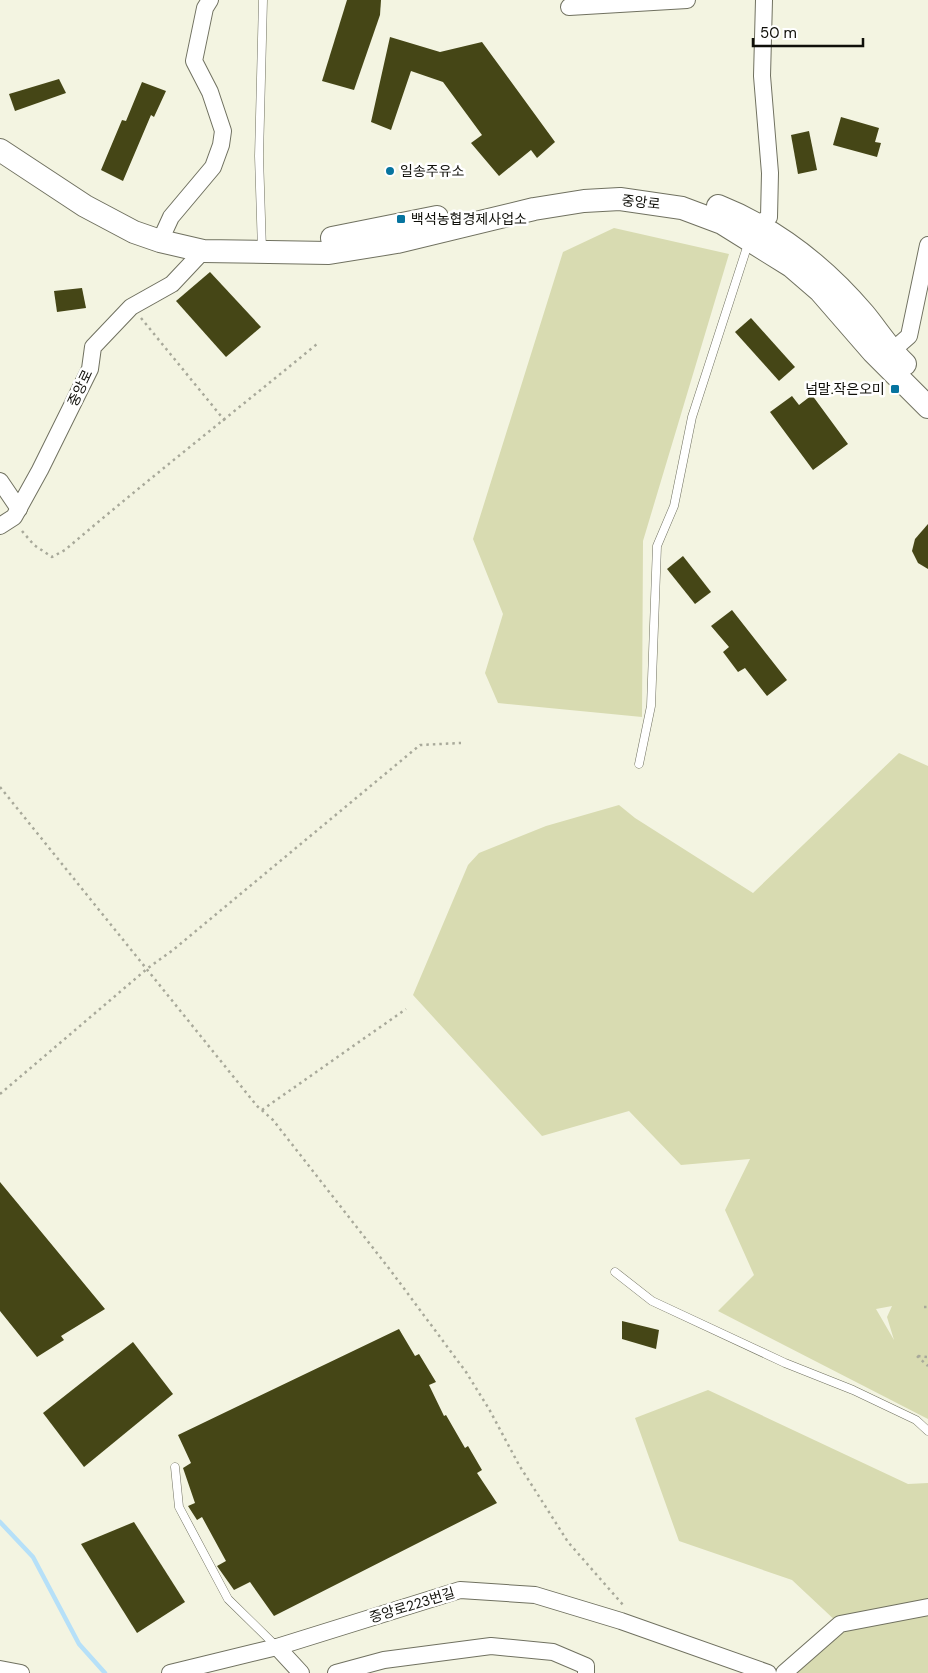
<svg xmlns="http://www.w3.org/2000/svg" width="928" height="1673" font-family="'DM Sans','Noto Sans KR',sans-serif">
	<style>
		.green { fill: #d8dbb1; fill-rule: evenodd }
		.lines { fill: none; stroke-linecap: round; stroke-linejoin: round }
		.stream { stroke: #b6e0f8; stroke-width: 4.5 }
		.building { fill: #454616 }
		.lane-casing { stroke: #707160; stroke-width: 9 }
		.street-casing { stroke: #707160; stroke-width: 18 }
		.secondary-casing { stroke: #707160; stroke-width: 24 }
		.path { stroke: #a8a99a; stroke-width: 2.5; stroke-dasharray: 2.5 4; stroke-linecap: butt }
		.lane { stroke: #fff; stroke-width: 8 }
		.street { stroke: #fff; stroke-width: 16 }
		.secondary { stroke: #fff; stroke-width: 22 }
		.poi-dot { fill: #06749f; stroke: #fff; stroke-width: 2 }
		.labels { text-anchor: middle; stroke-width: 5; stroke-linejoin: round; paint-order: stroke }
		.poi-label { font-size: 14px; fill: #0f0f09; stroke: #fff; text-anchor: start }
		.street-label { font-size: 14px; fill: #0f0f09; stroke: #fff }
	</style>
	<rect width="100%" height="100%" fill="#f3f4e1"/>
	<g class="green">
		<path d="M614,228L729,254L643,541L642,717L498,703L485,673L503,614L473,539L563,252Z"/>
		<path d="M899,753L928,766V1419L718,1311L754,1275L725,1210L750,1159L681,1165L629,1111L542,1136L413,995L468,865L479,853L546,826L619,805L635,818L753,893ZM892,1306L887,1317L894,1340L876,1309Z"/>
		<path d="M708,1390L908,1484L928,1483V1673H784L839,1624L792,1580L679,1541L635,1418Z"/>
	</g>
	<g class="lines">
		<path class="stream" d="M0,1522L33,1557L79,1644L105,1673"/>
	</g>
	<g class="building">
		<path d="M347,0H381L380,15L354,90L322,81Z"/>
		<path d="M390,37L440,52L482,42L555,142L537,158L531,150L499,176L471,143L482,135L443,82L411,71L391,130L371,122Z"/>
		<path d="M59,79L66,93L15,111L9,94Z"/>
		<path d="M142,82L166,91L154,117L151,115L123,181L101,170L122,120L126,121Z"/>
		<path d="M841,117L879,128L875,142L881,143L877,157L833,145Z"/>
		<path d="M809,131L817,170L798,174L791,135Z"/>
		<path d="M210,272L261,327L226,357L176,301Z"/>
		<path d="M82,288L86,308L57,312L54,291Z"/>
		<path d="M751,318L795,367L779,381L735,332Z"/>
		<path d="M812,395L848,444L813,470L770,412L792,396L799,405Z"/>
		<path d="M928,524V569L918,563L912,551L915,539Z"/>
		<path d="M683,556L711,592L695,604L667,569Z"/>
		<path d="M732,610L787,680L767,696L745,668L738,672L723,652L729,647L711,626Z"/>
		<path d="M0,1182L105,1309L61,1336L64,1340L37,1357L0,1311Z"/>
		<path d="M622,1321L659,1330L656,1349L622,1339Z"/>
		<path d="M399,1329L415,1356L419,1354L436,1382L429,1385L444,1416L446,1415L465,1448L468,1446L482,1470L477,1473L497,1503L274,1616L250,1582L234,1590L217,1566L226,1561L202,1517L197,1520L188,1506L195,1503L183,1468L191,1463L178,1435Z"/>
		<path d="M133,1342L173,1394L84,1467L43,1413Z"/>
		<path d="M134,1522L185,1602L137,1633L81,1544Z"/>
	</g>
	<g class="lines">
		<g class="lane-casing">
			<g id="lane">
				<path d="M262,250L259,156L263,0"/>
				<path d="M639,764L651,706L657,546L674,506L692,417L749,241"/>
				<path d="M615,1272L652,1301L785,1363L853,1390L916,1420L928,1431"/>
				<path d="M175,1467L179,1507L228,1599L277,1647"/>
			</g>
		</g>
		<g class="street-casing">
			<g id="street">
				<path d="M569,7L687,0"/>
				<path d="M759,224L769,217L770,173L762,76L764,0"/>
				<path d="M160,241L171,217L213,167L221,145L223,131L210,92L194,61L205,8L210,0"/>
				<path d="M885,357L909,336L928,245"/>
				<path d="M0,481L19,509"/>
				<path d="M0,526L14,517L40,470L90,369L93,347L131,307L172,284L203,251"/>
				<path d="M277,1647L301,1673"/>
				<path d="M0,1669L21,1673"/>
				<path d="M170,1673L277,1647L460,1590L535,1595L621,1621L768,1673"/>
				<path d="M336,1673L384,1660L491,1646L553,1652L586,1666V1673"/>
				<path d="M784,1673L840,1624L928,1607"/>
			</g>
		</g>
		<g class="secondary-casing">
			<g id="secondary">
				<path d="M0,150L85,206L134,232L160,241L203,251L329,253L397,242L534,209L584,201L620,199L682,208L722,223L791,266L820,291L873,352L928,407"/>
				<path d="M718,206C776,229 824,267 864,314C878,331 889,349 905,364"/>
				<path d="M332,238L437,217"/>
			</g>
		</g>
		<g class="path">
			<path d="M141,318L225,421"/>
			<path d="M22,531L34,545L52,557L65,550C147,480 233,413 317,344"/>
			<path d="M0,787L257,1106L273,1120L391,1271L466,1372L489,1409L519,1465L568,1542L624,1606"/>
			<path d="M0,1094L148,968L173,950L420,745L461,743"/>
			<path d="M262,1110L406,1009"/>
			<path d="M924,1307H928"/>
			<path d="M917,1356L928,1366"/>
			<path d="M918,1356L928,1357"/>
		</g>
		<use href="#lane" class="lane"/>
		<use href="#street" class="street"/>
		<use href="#secondary" class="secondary"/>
	</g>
	<g class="poi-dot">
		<circle cx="390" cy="171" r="5"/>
		<rect x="396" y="214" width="10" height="10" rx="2.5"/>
		<rect x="890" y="384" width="10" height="10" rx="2.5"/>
	</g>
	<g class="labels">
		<g class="poi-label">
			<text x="400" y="176">일송주유소</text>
			<text x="411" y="224">백석농협경제사업소</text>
			<text x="885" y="394" text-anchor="end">넘말.작은오미</text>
		</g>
		<g class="street-label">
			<text transform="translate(641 202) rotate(6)" y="5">중앙로</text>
			<text transform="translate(80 388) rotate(-65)" y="5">중앙로</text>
			<text transform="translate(412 1605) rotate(-17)" y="5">중앙로223번길</text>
		</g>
	</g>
	<path d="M753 38v8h110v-8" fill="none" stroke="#0f0f09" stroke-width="2.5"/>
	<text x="760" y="38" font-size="15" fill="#0f0f09" stroke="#ffffff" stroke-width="4" paint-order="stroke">50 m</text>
</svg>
